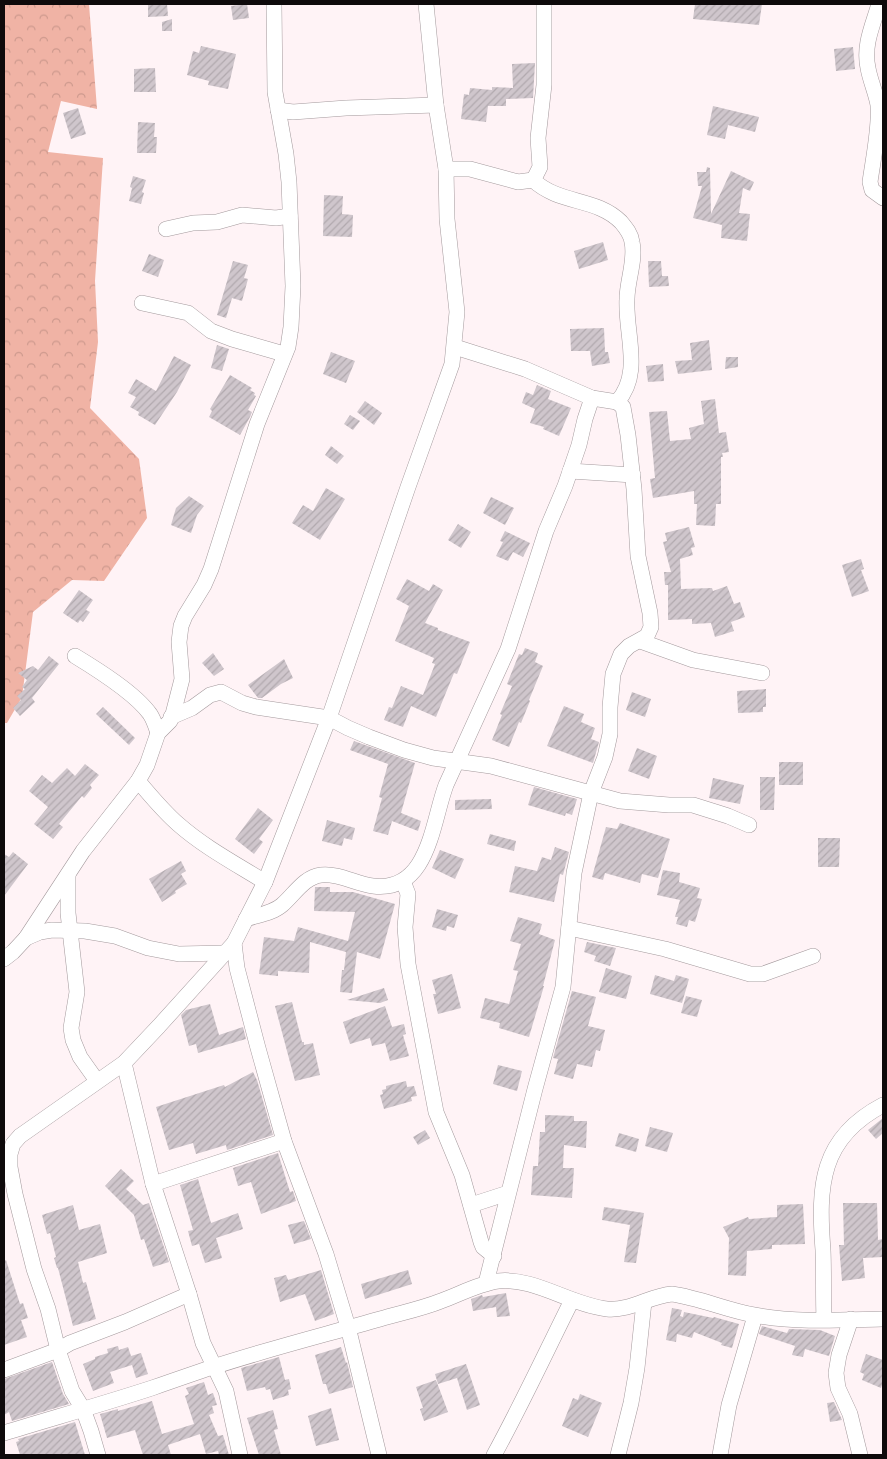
<svg xmlns="http://www.w3.org/2000/svg" width="887" height="1459" font-family="Lora,serif">
	<style>
		.forest { fill: url(#forest-crowns) }
		.building { fill: url(#building-hatch) }
		.lines { fill: none; stroke-linecap: round; stroke-linejoin: round }
		.minor-casing { stroke: #a49a9d; stroke-width: 16 }
		.minor { stroke: #fff; stroke-width: 15 }
	</style>
	<defs>
		<pattern id="forest-crowns" width="20" height="18" patternUnits="userSpaceOnUse" patternTransform="scale(1.25)"><rect width="20" height="18" fill="#f0b3a5"/><path d="M2 6a3 3 0 1 1 6 0M12 15a3 3 0 1 1 6 0" fill="none" stroke="#cd998d"/></pattern>
		<pattern id="building-hatch" width="6" height="6" patternUnits="userSpaceOnUse" patternTransform="scale(1.25)"><rect width="6" height="6" fill="#cfc6cc"/><path d="M-1 1l2-2M0 6l6-6M5 7l2-2" fill="none" stroke="#b1a9ae"/></pattern>
	</defs>
	<rect width="100%" height="100%" fill="#fff3f6"/>
	<path class="forest" d="M4,4H89L97,109L61,101L48,152L103,158L95,281L98,342L90,408L139,459L147,518L104,581L72,580L33,612L22,697L7,723H4Z"/>
	<g class="building">
		<path d="M148,4H167L168,16L148,17Z"/>
		<path d="M247,4L249,18L233,20L231,6Z"/>
		<path d="M695,4H762L759,25L693,19Z"/>
		<path d="M172,19V31H162V22Z"/>
		<path d="M201,46L236,54L228,89L208,85L209,81L187,75L193,51L199,53Z"/>
		<path d="M853,47L855,69L836,71L834,49Z"/>
		<path d="M535,63L533,98L506,99V106H488L486,122L461,119L464,94L469,95L470,88L492,90V87L513,88L512,64Z"/>
		<path d="M155,68L156,92H134V69Z"/>
		<path d="M713,106L759,117L755,132L728,125L725,139L707,135Z"/>
		<path d="M78,108L86,134L71,139L63,113Z"/>
		<path d="M138,122L155,123L154,137H157L156,153H137Z"/>
		<path d="M707,167L710,168L711,214L731,171L754,182L750,191L743,188L739,213L750,214L747,241L721,238L722,225L693,218L702,186H698L697,172H706Z"/>
		<path d="M133,176L146,180L142,192L144,193L141,204L129,201L132,188L130,187Z"/>
		<path d="M324,195L343,196L342,214L353,215L352,237L323,236Z"/>
		<path d="M603,242L608,260L579,269L574,251Z"/>
		<path d="M149,254L164,260L158,277L142,271Z"/>
		<path d="M233,261L248,265L244,278L248,279L242,301L232,298L226,318L217,315Z"/>
		<path d="M648,261H661L662,276H668L669,286L649,287Z"/>
		<path d="M604,328L605,352H608L610,363L592,366L590,351H571L570,329Z"/>
		<path d="M709,340L712,370L678,374L675,361L692,360L690,343Z"/>
		<path d="M217,345L229,349L222,371L211,368Z"/>
		<path d="M331,352L355,361L346,383L323,374Z"/>
		<path d="M174,356L191,365L177,392L155,425L138,415L139,412L130,407L136,397L128,393L136,379L156,391Z"/>
		<path d="M726,357H738V367L725,369Z"/>
		<path d="M663,364L664,381L648,382L646,366Z"/>
		<path d="M230,375L252,388L250,390L255,393L254,395L256,396L248,410L252,412L250,417L240,435L209,417L212,411L210,409Z"/>
		<path d="M537,385L551,391L548,399L571,408L559,436L543,429L544,427L530,423L535,409L522,403L526,392L533,395Z"/>
		<path d="M715,399L719,433L726,432L729,452L722,453L723,457H721V504H716L715,526L696,525L697,504H694V491L653,498L650,479L655,478L649,412L667,411L670,441L691,439L689,428L704,424L701,401Z"/>
		<path d="M365,401L382,413L374,425L357,412Z"/>
		<path d="M350,415L360,421L353,430L344,424Z"/>
		<path d="M331,446L344,456L337,464L325,455Z"/>
		<path d="M326,488L345,499L320,540L292,523L303,505L313,511Z"/>
		<path d="M189,496L204,506L197,515L191,533L171,525L176,508Z"/>
		<path d="M491,497L514,508L505,525L483,513Z"/>
		<path d="M458,524L471,532L461,548L448,540Z"/>
		<path d="M689,527L695,547L691,548L693,555L680,559L681,589L712,588L713,591L727,586L734,604L740,602L745,617L731,622L734,631L715,637L711,623L692,624V619L668,620V585H665L664,572H671L663,542L667,541L665,533Z"/>
		<path d="M505,531L530,543L523,557L513,552L508,561L496,556L503,542L500,541Z"/>
		<path d="M861,559L864,569L861,570L869,591L852,597L842,565Z"/>
		<path d="M407,579L429,591L433,584L443,590L425,623L438,628V630L470,642L457,674L454,673L436,717L411,706L403,727L384,720L389,707L392,708L401,686L423,695L435,664L432,663L434,658L395,641L409,606L396,599Z"/>
		<path d="M79,590L93,600L86,610L90,612L83,622L80,620L78,623L63,613Z"/>
		<path d="M525,648L538,653L535,662L543,666L529,700L530,701L521,723L519,722L509,747L492,740L502,715L500,714L512,686L507,684L519,654L522,655Z"/>
		<path d="M213,653L224,669L214,676L202,663Z"/>
		<path d="M49,656L59,664L32,698L35,702L20,716L13,708L21,700L17,696L25,689L22,687L27,680L18,673L33,666L38,670Z"/>
		<path d="M284,659L293,678L281,684L262,698H258L248,685Z"/>
		<path d="M766,689V707H763V712L738,713L737,691Z"/>
		<path d="M632,692L651,699L645,717L626,710Z"/>
		<path d="M564,706L584,714L581,722L595,728L591,739L599,742L593,763L547,746Z"/>
		<path d="M103,707L135,738L129,745L96,714Z"/>
		<path d="M354,741L415,763L401,813L421,821L418,831L392,821L388,835L373,831L382,798L379,797L388,764L350,750Z"/>
		<path d="M637,748L657,756L649,779L628,771Z"/>
		<rect x="779" y="762" width="24" height="23"/>
		<path d="M85,764L99,775L90,785L92,788L84,798L82,796L59,824L63,827L53,839L34,824L48,807L29,791L42,775L52,783L67,768L75,776Z"/>
		<path d="M760,777H775L774,810H760Z"/>
		<path d="M713,778L744,785L740,804L709,798Z"/>
		<path d="M534,787L577,799L572,815L566,813L565,816L528,805Z"/>
		<path d="M491,799L492,809L455,810V800Z"/>
		<path d="M258,808L273,820L259,839L263,842L254,854L235,839Z"/>
		<path d="M327,820L355,828L352,840L344,838L342,846L322,841Z"/>
		<path d="M620,823L670,839L658,878L642,874L640,883L605,873L603,880L592,877L606,827L617,829Z"/>
		<path d="M490,834L516,841L514,851L487,844Z"/>
		<path d="M818,838H840L839,867H818Z"/>
		<path d="M555,847L569,852L563,875L560,874L554,902L509,892L515,866L537,871L542,857L551,860Z"/>
		<path d="M440,850L464,859L455,879L432,868Z"/>
		<path d="M13,852L28,864L4,896V854L9,857Z"/>
		<path d="M181,861L186,871L181,874L187,884L175,891L176,893L162,902L149,879Z"/>
		<path d="M663,870L680,873L679,882L700,888L697,898L702,899L695,922L689,920L687,927L676,924L678,917H675L680,900L657,895Z"/>
		<path d="M315,887H330V892H353L395,904L380,959L357,952L352,993L340,992L342,970H344L346,952L310,942L309,973L278,971V976L259,974L264,937L294,941L298,927L348,941L355,912L314,911Z"/>
		<path d="M437,909L458,915L454,928L447,926L446,931L432,927Z"/>
		<path d="M518,917L542,924L539,934L555,940L543,986H544L529,1037L499,1028L500,1023L480,1018L485,998L509,1004L518,971L513,970L521,944L510,941Z"/>
		<path d="M587,942L616,948L610,966L594,961L596,956L584,952Z"/>
		<path d="M606,968L632,976L626,999L599,992Z"/>
		<path d="M452,974L461,1008L438,1014L433,994H436L432,980Z"/>
		<path d="M655,975L674,981L676,975L689,979L682,1003L650,994Z"/>
		<path d="M384,988L388,1000L380,1003L347,1000Z"/>
		<path d="M572,991L596,997L588,1026L605,1030L600,1051L596,1050L592,1067L577,1064L573,1079L554,1074L558,1059L553,1058Z"/>
		<path d="M686,996L702,1000L697,1017L681,1013Z"/>
		<path d="M292,1002L302,1042H304V1045L313,1043L320,1075L295,1081L275,1006Z"/>
		<path d="M210,1004L219,1035L243,1027L246,1039L198,1053L196,1044L189,1046L181,1015L186,1010Z"/>
		<path d="M385,1006L392,1027L404,1024L406,1034L403,1035L409,1056L390,1061L385,1043L372,1046L370,1038L350,1044L343,1022Z"/>
		<path d="M498,1065L522,1071L517,1091L493,1084Z"/>
		<path d="M253,1072L257,1080L273,1135L227,1150L226,1145L196,1154L193,1143L169,1150L156,1107L224,1085L225,1087Z"/>
		<path d="M406,1081L407,1087L414,1086L417,1096L411,1097L412,1101L384,1109L380,1095L383,1094L382,1090L386,1089V1086Z"/>
		<path d="M545,1115L574,1116V1121H587L586,1148L564,1145L563,1168H574L572,1198L531,1195L533,1166H538L540,1132H545Z"/>
		<path d="M883,1118V1133L876,1139L868,1130Z"/>
		<path d="M650,1127L673,1133L667,1152L645,1146Z"/>
		<path d="M425,1130L430,1138L418,1145L413,1137Z"/>
		<path d="M619,1133L639,1139L636,1152L615,1146Z"/>
		<path d="M278,1153L290,1192L293,1191L296,1201L261,1214L251,1182L238,1186L233,1168Z"/>
		<path d="M121,1169L134,1181L126,1189L143,1205L149,1203L169,1262L153,1267L144,1239L141,1240L134,1215L105,1186Z"/>
		<path d="M198,1179L211,1223L238,1213L243,1229L216,1238L222,1258L205,1263L199,1244L192,1246L188,1231L193,1230L180,1185Z"/>
		<path d="M843,1203H877L878,1240L883,1239V1257L863,1258L865,1278L842,1281L839,1245H844Z"/>
		<path d="M803,1204L805,1244L772,1245V1249L747,1251L746,1276L728,1275L729,1238L723,1227L748,1217L749,1219L777,1217V1205Z"/>
		<path d="M73,1205L79,1230L100,1224L107,1253L78,1262L83,1283L86,1282L96,1319L73,1326L58,1268H57L54,1258L56,1257L50,1233L47,1234L42,1215Z"/>
		<path d="M604,1207L644,1213L636,1263L624,1262L630,1225L602,1220Z"/>
		<path d="M304,1221L311,1239L294,1244L288,1225Z"/>
		<path d="M6,1260L20,1304L23,1303L28,1318L21,1320L27,1337L4,1345V1261Z"/>
		<path d="M321,1270L334,1314L315,1321L305,1294L280,1302L274,1278L286,1275L288,1280Z"/>
		<path d="M408,1270L412,1284L365,1299L361,1284Z"/>
		<path d="M506,1293L510,1316L497,1317L496,1307L473,1311L471,1299L482,1295L483,1297Z"/>
		<path d="M672,1308L682,1310L680,1316L683,1317L684,1312L713,1318L714,1317L739,1324L732,1348L721,1345L722,1343L694,1332L692,1338L677,1334L676,1342L666,1340Z"/>
		<path d="M762,1326L787,1333L789,1329L820,1330L835,1336L829,1356L805,1349L803,1357L792,1355L795,1346L759,1334Z"/>
		<path d="M118,1346L119,1350L128,1347L131,1356L141,1353L148,1374L136,1378L132,1365L110,1372L114,1383L93,1391L83,1364L95,1359V1357L108,1353L107,1349Z"/>
		<path d="M341,1347L346,1363L347,1362L353,1387L329,1394L326,1384H323L315,1355Z"/>
		<path d="M866,1354L883,1360V1382L881,1388L862,1380L864,1374L860,1372Z"/>
		<path d="M279,1357L285,1380L289,1379L291,1389L288,1390L289,1395L273,1400L270,1389L266,1390L265,1387L247,1391L241,1368Z"/>
		<path d="M52,1362L63,1394L69,1404L12,1421L9,1412L4,1415V1379Z"/>
		<path d="M466,1364L480,1405L467,1410L457,1378L438,1384L435,1374Z"/>
		<path d="M436,1380L448,1412L424,1421L420,1409L423,1408L416,1387Z"/>
		<path d="M204,1382L208,1395L213,1393L217,1405L212,1406L214,1413L209,1415L218,1436L223,1435L229,1455H219L218,1451L206,1454L200,1434L168,1445L171,1455H143L135,1430L107,1438L100,1414L118,1409V1411L152,1401L162,1434L194,1424L185,1396L189,1394L186,1388Z"/>
		<path d="M580,1394L602,1403L588,1437L562,1426L573,1398L578,1400Z"/>
		<path d="M834,1402L842,1420L830,1422L827,1403Z"/>
		<path d="M331,1408L339,1440L316,1446L308,1416Z"/>
		<path d="M273,1410L278,1429L274,1430L281,1455H259L247,1418Z"/>
		<path d="M75,1422L85,1455H20L16,1442L19,1441L18,1439Z"/>
	</g>
	<g class="lines">
		<g class="minor-casing">
			<g id="minor">
				<path d="M879,4C873,25 863,45 868,68C870,80 876,93 878,105C880,127 873,160 870,182L872,190L883,198"/>
				<path d="M278,110L293,112L346,108L436,105"/>
				<path d="M446,169H470L518,182L533,180L536,175L540,167L538,138L544,85V4"/>
				<path d="M533,180C560,205 596,197 621,222C626,228 631,234 632,242C636,260 627,281 627,299C625,334 643,373 617,402"/>
				<path d="M166,229L193,223L217,222L242,215L276,218L290,216"/>
				<path d="M142,303L188,313L211,331L232,339L284,354"/>
				<path d="M455,347L525,369L592,398L617,402L623,407L628,435L634,489L638,556L650,613L651,627L647,636L629,646L621,654L613,674L610,707V734L605,757L591,793L574,873L563,987L535,1089L486,1283"/>
				<path d="M570,471L633,475"/>
				<path d="M640,641L693,660L762,673"/>
				<path d="M75,656C98,670 135,693 150,714C154,720 156,727 158,733"/>
				<path d="M171,717L192,708L210,695L221,692L242,703L256,707L329,718L348,728L369,737L404,750L433,758L491,766L620,801L669,805H693L728,816L749,825"/>
				<path d="M138,781C151,796 163,811 178,824C204,847 236,864 265,882"/>
				<path d="M68,875V913L77,992L71,1028L73,1040L80,1057L97,1081"/>
				<path d="M403,881L408,894L405,927L408,964L436,1112L462,1175L481,1242L483,1247L494,1256"/>
				<path d="M246,919C258,915 273,913 282,905C294,895 304,877 321,875C339,873 356,884 373,886C429,893 432,822 446,785L508,649L546,531L565,486L579,445L585,419L592,398"/>
				<path d="M569,928L665,949L750,974H763L813,956"/>
				<path d="M26,938L40,932L52,930L85,931L115,936L148,948L179,954L225,953"/>
				<path d="M234,943L237,968L258,1048L284,1141L326,1254L348,1327L379,1455"/>
				<path d="M4,959L13,952L26,938L83,851L138,781L147,765L158,733L170,721L173,714L182,679L179,642L181,626L185,616L204,585L211,569L257,424L288,347L291,327L293,286L289,182L286,154L275,92L274,4"/>
				<path d="M124,1063L153,1184L189,1294L203,1343L226,1391L240,1455"/>
				<path d="M153,1184L284,1141"/>
				<path d="M471,1205L508,1193"/>
				<path d="M824,1319C823,1296 824,1273 823,1250C818,1186 820,1138 883,1105"/>
				<path d="M851,1319L839,1355L836,1373L838,1388L850,1414L860,1455"/>
				<path d="M4,1370L58,1350L70,1343L125,1322L189,1294"/>
				<path d="M4,1433C53,1418 103,1404 152,1388C172,1381 192,1374 213,1367C268,1349 324,1335 380,1319C400,1313 421,1309 441,1301C460,1294 478,1284 498,1281C534,1277 571,1305 607,1309C631,1311 649,1296 672,1294C700,1298 726,1310 754,1315C796,1323 841,1320 883,1319"/>
				<path d="M98,1455L91,1431L83,1409L72,1391L58,1350L48,1309L34,1269L15,1194L10,1167V1154L13,1144L20,1136L124,1063L159,1026L234,943L265,882L329,718L408,487L452,364L457,312L447,219L446,169L436,105L426,4"/>
				<path d="M494,1455C522,1404 546,1352 572,1300"/>
				<path d="M618,1455L631,1403L637,1368L644,1302"/>
				<path d="M720,1455L729,1405L755,1316"/>
			</g>
		</g>
		<use href="#minor" class="minor"/>
	</g>
	<rect width="887" height="1459" fill="none" stroke="#0e0a0b" stroke-width="10"/>
</svg>
